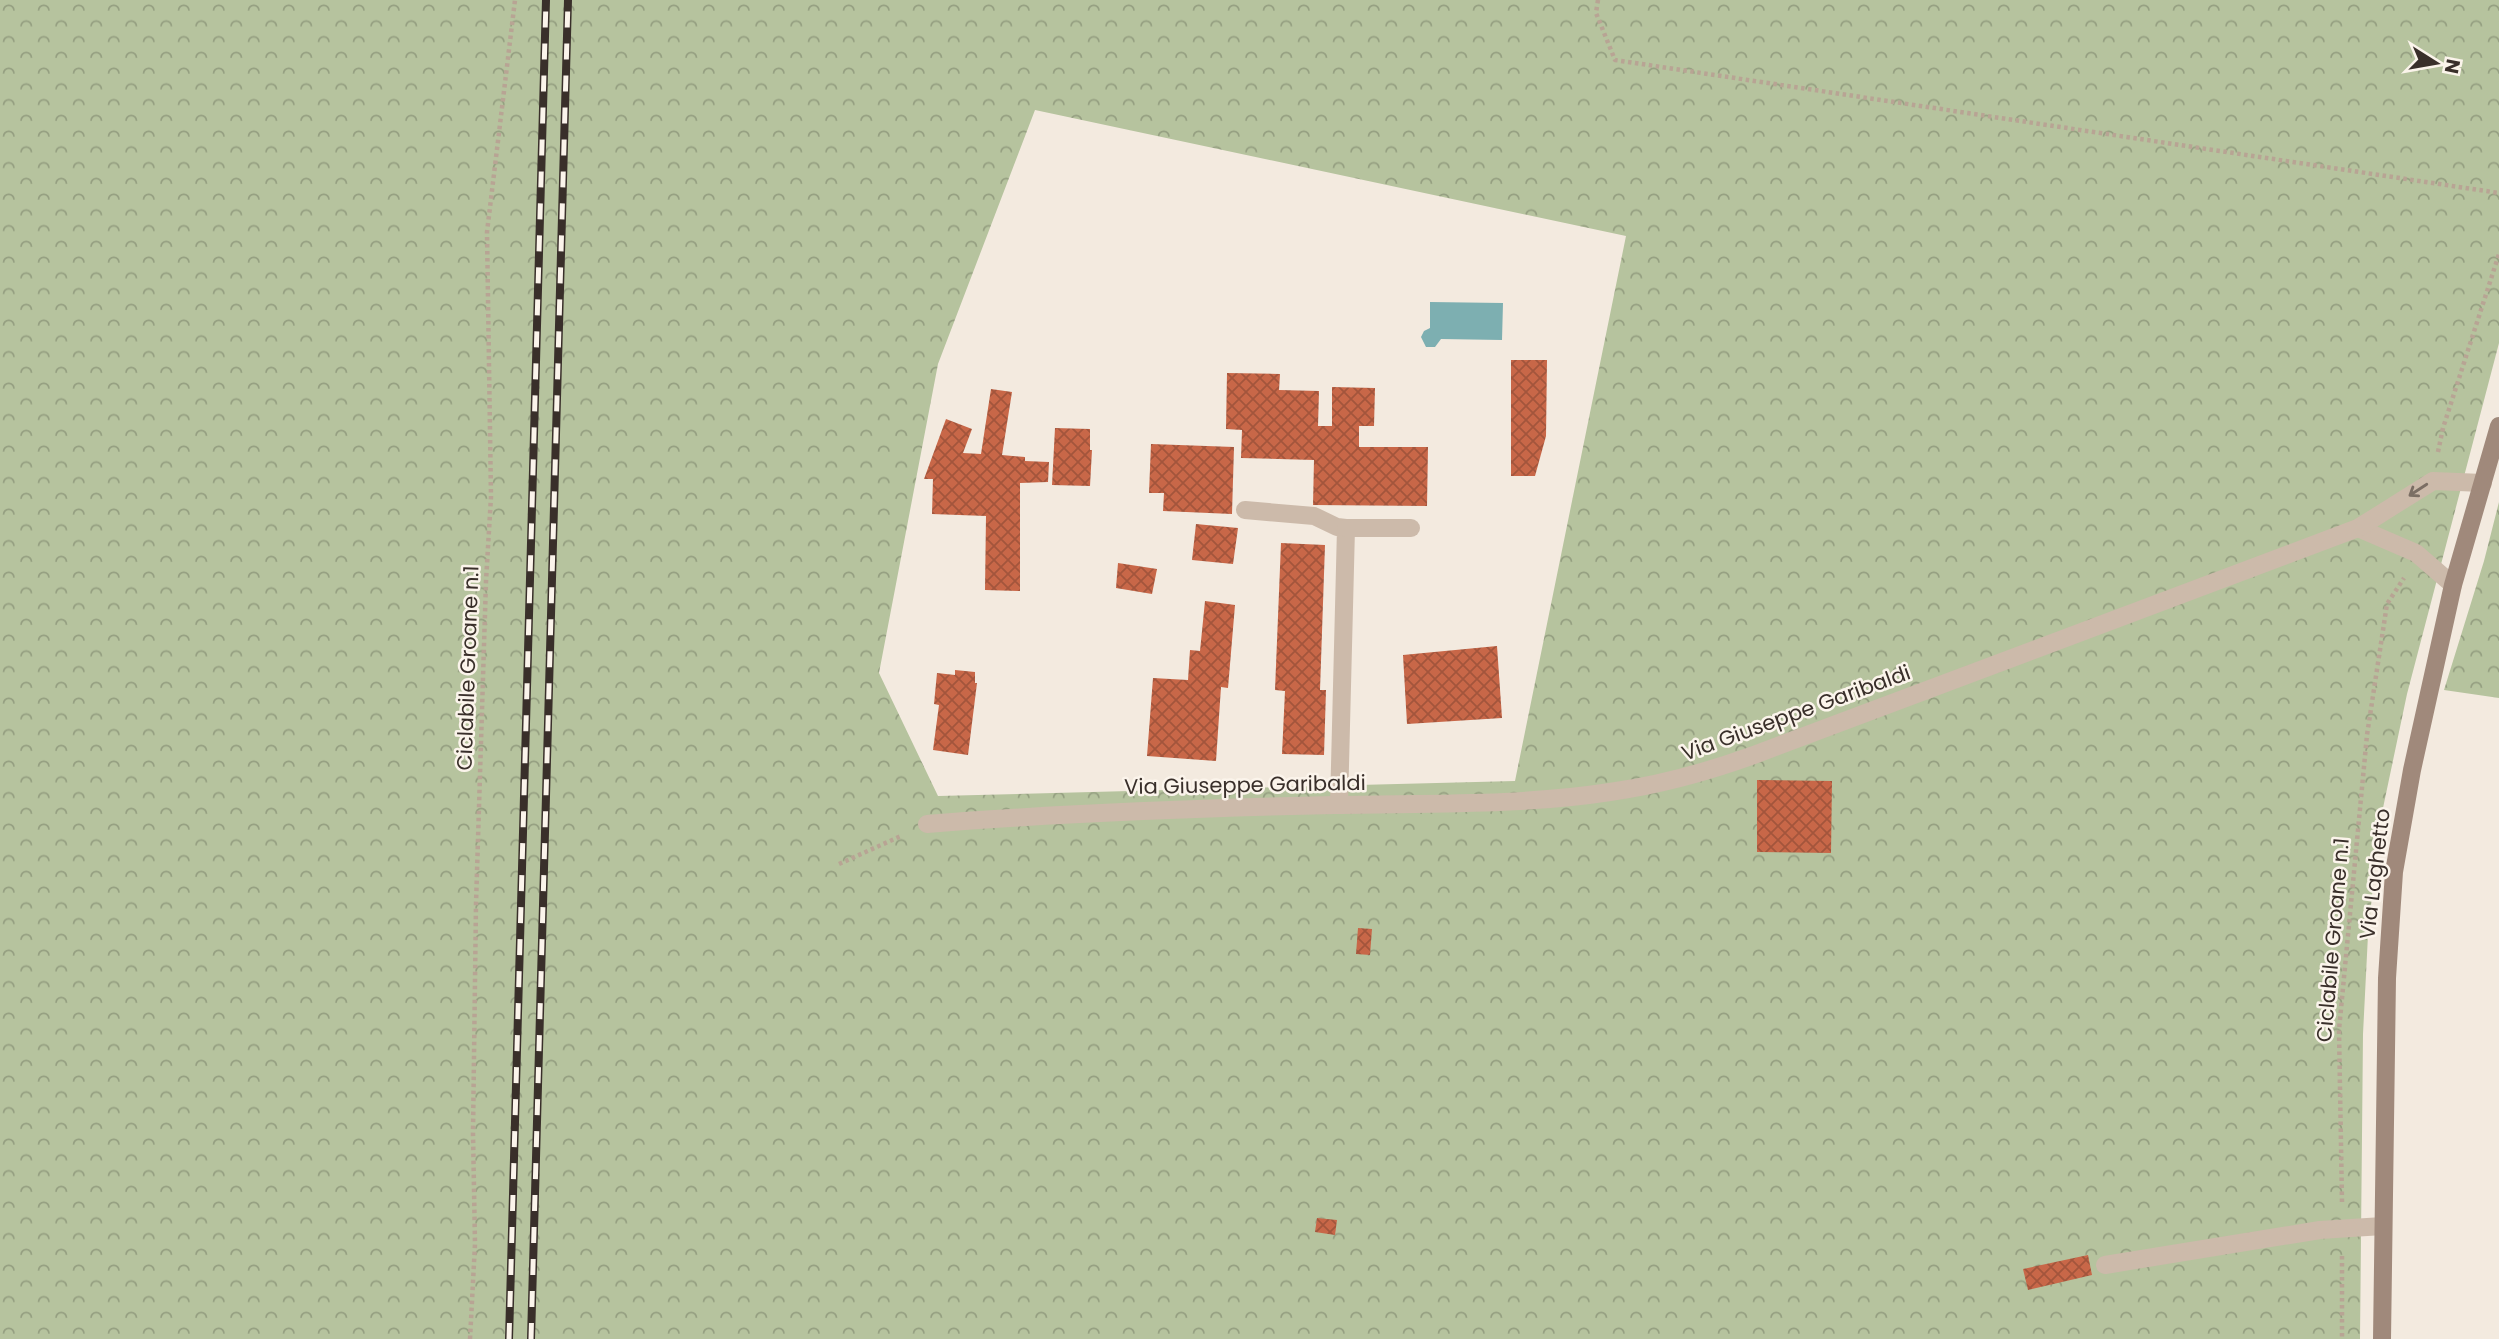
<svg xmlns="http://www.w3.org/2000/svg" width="2499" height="1339" font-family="Poppins,sans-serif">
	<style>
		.forest { fill: url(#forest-crowns); fill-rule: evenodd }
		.water { fill: #7dafb1 }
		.building { fill: url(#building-cross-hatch) }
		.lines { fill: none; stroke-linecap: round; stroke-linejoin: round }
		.path { stroke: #b8a494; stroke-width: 4.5; stroke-dasharray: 3.5 3.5; stroke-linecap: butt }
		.lane { stroke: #ccbaaa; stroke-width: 18 }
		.street { stroke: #ccbaaa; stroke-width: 18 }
		.secondary { stroke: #a0897b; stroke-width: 18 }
		.rail-casing { stroke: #392f2a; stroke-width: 8 }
		.rail { stroke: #fbf4eb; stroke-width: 5; stroke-dasharray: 16; stroke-linecap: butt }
		.oneway { stroke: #7b6e64 }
		.labels { text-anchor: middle; stroke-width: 5; stroke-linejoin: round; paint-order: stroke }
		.street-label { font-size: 21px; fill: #392f2a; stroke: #fbf4eb }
	</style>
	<defs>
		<pattern id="forest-crowns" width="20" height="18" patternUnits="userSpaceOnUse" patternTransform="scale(1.75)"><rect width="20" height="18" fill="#b6c39e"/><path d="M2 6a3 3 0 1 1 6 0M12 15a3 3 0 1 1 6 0" fill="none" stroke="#959f81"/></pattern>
		<pattern id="building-cross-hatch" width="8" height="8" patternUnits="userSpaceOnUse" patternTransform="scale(1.75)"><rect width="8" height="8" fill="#c86748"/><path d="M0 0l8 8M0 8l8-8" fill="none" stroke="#a3553c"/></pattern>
	</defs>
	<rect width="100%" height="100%" fill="#f3eadf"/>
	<g class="forest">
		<path d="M0,0H2499V343L2407,694L2379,827L2368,935L2363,1034L2360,1339H0ZM1035,110L1626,236L1515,781L938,796L879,673L938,364Z"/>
		<path d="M2499,502V698L2444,690L2484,561Z"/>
	</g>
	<path class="water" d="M1430,302L1503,303L1502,340L1441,339L1435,347H1426L1421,337L1424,331L1430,328Z"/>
	<g class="building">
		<path d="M1511,360H1547L1546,436L1535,476H1511Z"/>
		<path d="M1227,373L1280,374L1279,390L1319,391L1318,426H1332V387L1375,388L1374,426H1359V447H1428L1427,506L1313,505L1314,460L1241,458L1242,430L1226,429Z"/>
		<path d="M991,389L1012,392L1002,455L1025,457V461L1049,462L1048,482L1020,483V591L985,590L986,516L932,514L933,479H924L946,419L972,429L963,453L981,454Z"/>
		<path d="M1055,428L1090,429V450H1092L1090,486L1052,485Z"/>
		<path d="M1151,444L1234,447L1232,514L1163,511L1164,493H1149Z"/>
		<path d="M1196,524L1238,528L1233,564L1192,560Z"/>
		<path d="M1281,543L1325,545L1320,690H1326L1324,755L1282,754L1285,691L1275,690Z"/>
		<path d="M1118,563L1157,569L1152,594L1116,588Z"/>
		<path d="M1205,601L1235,605L1228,688L1221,687L1216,761L1147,756L1153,678L1188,680L1190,650L1200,651Z"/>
		<path d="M1497,646L1502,718L1407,724L1403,655Z"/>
		<path d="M955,670L975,672V683H977L968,755L933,750L939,705L934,704L937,673L955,675Z"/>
		<path d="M1757,780L1832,781L1831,853L1757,852Z"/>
		<path d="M1358,928L1372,929L1370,955L1356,954Z"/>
		<path d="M1317,1218L1337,1220L1335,1235L1315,1232Z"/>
		<path d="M2088,1255L2092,1275L2028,1290L2023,1269Z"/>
	</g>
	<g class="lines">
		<g class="path">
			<path d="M1598,0L1596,13L1615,60L2499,193"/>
			<path d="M2438,452L2443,428L2499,254"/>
			<path d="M839,864L901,836"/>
			<path d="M2342,1202L2339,1030L2367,735L2387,604L2404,578"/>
			<path d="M2342,1256V1339"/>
			<path d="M470,1339L475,1244L473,1133L476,904L486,581L491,497L487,232L515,0"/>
		</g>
		<g class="lane">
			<path d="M1245,510L1314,516L1337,527L1346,528L1339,805"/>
			<path d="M1346,528H1411"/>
			<path d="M2105,1265L2320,1230L2383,1226"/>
		</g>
		<g class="street">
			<path d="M2358,528L2416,553L2453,585"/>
			<path d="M927,824C1063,813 1198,808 1335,805C1427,803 1519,806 1610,792C1659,785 1707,772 1754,755L2358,528L2433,481L2483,483"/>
		</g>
		<path class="secondary" d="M2382,1339L2387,978L2394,872L2412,770L2453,585L2499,426"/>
		<g class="rail-casing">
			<g id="rail">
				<path d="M509,1339L546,0"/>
				<path d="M531,1339L568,0"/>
			</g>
		</g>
		<use href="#rail" class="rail"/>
	</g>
	<defs><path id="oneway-shaft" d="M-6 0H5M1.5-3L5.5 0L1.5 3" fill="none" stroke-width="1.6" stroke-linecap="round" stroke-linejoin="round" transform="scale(1.75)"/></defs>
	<use class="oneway" href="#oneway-shaft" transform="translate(2418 490) rotate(147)"/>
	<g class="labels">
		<g class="street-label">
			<text transform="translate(468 668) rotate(-88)" y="7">Ciclabile Groane n.1</text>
			<text transform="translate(1796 713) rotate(-20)" y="7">Via Giuseppe Garibaldi</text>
			<text transform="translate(1245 785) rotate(-1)" y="7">Via Giuseppe Garibaldi</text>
			<text transform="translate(2375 874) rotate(-83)" y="7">Via Laghetto</text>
			<text transform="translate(2333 940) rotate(-85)" y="7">Ciclabile Groane n.1</text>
		</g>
	</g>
	<g transform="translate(2436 63) rotate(101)" stroke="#fbf4eb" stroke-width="5" paint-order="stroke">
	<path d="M0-5L12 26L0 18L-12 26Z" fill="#392f2a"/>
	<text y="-10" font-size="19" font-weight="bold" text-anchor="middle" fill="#392f2a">N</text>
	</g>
</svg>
